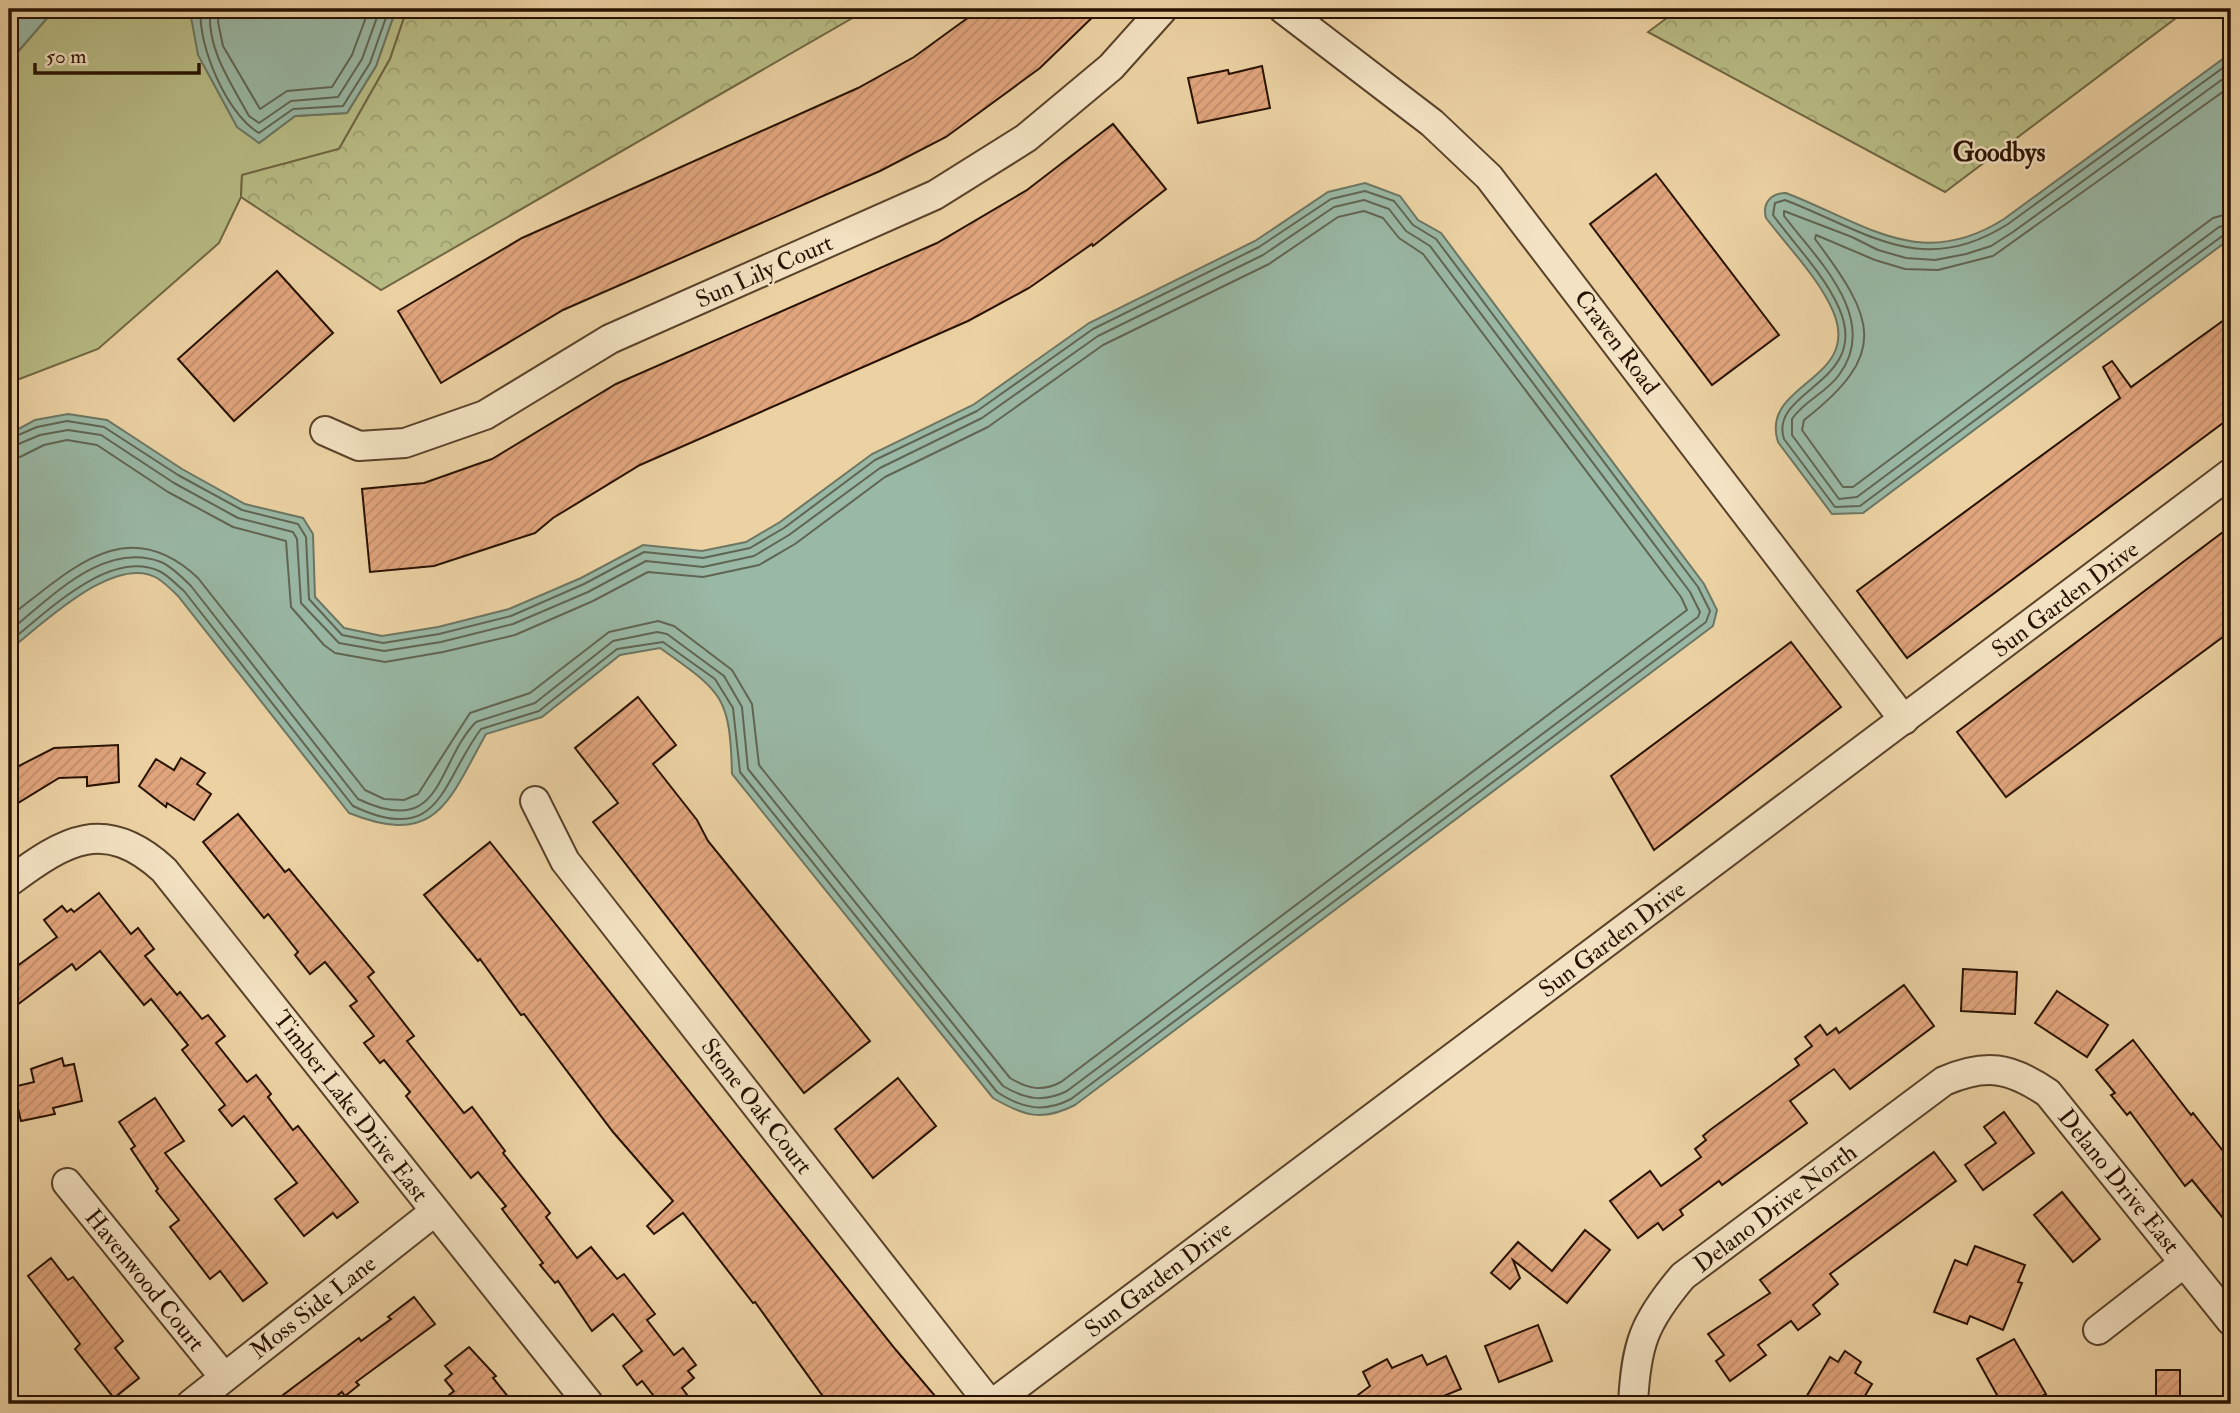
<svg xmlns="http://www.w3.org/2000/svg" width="2240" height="1413" font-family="'IM FELL Double Pica',serif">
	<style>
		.green { fill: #b8bc85; stroke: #706743; stroke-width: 2 }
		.forest { fill: url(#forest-crowns); stroke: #706743; stroke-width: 2 }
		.water { fill: #99b8a5; stroke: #6c7663; stroke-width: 2 }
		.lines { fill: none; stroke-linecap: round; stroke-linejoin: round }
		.shore { stroke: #606553; stroke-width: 2 }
		.building { fill: url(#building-hatch); stroke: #281201; stroke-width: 2 }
		.minor-casing { stroke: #59422a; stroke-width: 32 }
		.minor { stroke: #f3e2c3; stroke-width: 28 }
		.labels { text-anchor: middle; stroke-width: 5; stroke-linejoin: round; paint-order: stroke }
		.street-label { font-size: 24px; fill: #281201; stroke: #f3e2c3 }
		.neighbourhood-label { font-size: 26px; font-weight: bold; fill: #281201; stroke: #f3e2c3 }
	</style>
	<defs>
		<pattern id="forest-crowns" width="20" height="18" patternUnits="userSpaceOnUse" patternTransform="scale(1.75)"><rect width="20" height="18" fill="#b8bc85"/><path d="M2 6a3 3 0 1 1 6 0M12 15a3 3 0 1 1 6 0" fill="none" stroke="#9ea171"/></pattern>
		<pattern id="building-hatch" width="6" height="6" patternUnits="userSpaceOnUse" patternTransform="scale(1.75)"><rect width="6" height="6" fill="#e1a57d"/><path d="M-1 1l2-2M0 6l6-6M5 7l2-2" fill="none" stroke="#c18d6a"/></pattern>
	</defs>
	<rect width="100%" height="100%" fill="#ecd2a3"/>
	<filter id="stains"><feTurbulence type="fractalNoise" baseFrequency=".00286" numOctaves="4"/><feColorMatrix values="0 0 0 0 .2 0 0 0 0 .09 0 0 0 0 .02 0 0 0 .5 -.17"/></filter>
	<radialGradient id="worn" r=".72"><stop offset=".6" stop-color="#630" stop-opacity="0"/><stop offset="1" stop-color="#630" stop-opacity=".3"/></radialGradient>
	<path class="green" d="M55,9H195L191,17L259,143L295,116L347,113L376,66L396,9H407L390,59L339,149L242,175L241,197L219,243L98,349L9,383V62Z"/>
	<g class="forest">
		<path d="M407,9H868L381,290L241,197L242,175L339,149L390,59Z"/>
		<path d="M1679,9H2188L1945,192L1648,32Z"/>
	</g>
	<g class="water">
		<path d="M9,9H55L9,62Z"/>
		<path d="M195,9H396L376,66L347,113L295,116L259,143L237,127L198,55L191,17Z"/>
		<path d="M2231,53V238L1863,513L1832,514L1778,442C1759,383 1863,381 1833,311C1818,277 1788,247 1766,218C1762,203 1771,193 1786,193C1866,224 1921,272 2004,219Z"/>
		<path d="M1365,183L1400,196L1418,220L1441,233L1704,584L1717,610L1713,626L1075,1105C1042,1122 1024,1116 993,1098L732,774C730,695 722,692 660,648L620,655L542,717L486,734C448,802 437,848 349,813L178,596C172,590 165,583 157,578C114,553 41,626 9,650V434L35,420L68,414L107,420L182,469L245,504L303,518L313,534L315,597L344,628L382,636L438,627L509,609L581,578L643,545L702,551L746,542L780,522L872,454L973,405L1089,323L1255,241L1328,192Z"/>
	</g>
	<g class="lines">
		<g class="shore">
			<path d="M201,9C197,44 227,115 259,133L293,109L343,106L370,63L389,9"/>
			<path d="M210,9C207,50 230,81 249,116L259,123L291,101L338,97L362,59L380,9"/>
			<path d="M220,9L218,22L223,46L260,109L287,91L332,87L352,55L369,9"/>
			<path d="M2231,62L2008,224C1922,279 1868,232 1785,200L1775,203L1773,215C1794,244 1824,274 1839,308C1872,383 1768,390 1784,439L1835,507L1860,506L2191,259L2225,234L2231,233"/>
			<path d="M2231,73L2013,232L1991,246L1966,254L1935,260L1906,258L1878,250L1852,237L1784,211V216C1817,259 1881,319 1839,375C1826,393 1804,401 1792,419V435L1839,499L1857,497L2219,227L2231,224"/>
			<path d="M2231,86L1993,256L1938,270L1905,269L1875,260L1816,235L1815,239C1875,319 1890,353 1804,420L1802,430L1843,487H1853L2213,218L2231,213"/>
			<path d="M9,439L37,427L67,421L104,427L178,475L242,510L298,524L306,537L309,599L342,635L383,643L439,634L511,616L584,584L644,552L703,558L750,548L784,528L875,460L977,411L1093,329L1259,247L1331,199L1365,191L1394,201L1413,225L1436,239L1698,587L1710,611L1706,622L1071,1099C1044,1113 1023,1109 997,1092L740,772L733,708L715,679L663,642L617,649L539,711L481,729C441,782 441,848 353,806L184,591C177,585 168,575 159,571C109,548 45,614 9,642"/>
			<path d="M9,448L40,435L68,430L101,435L174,483L238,518L293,532L297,539L301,603L339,643L384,651L441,642L513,624L588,592L646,561L703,567L754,556L789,535L880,468L982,418L1098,336L1263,255L1334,207L1364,200L1389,209L1406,231L1430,246L1690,592L1700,612L1698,617L1067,1091C1043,1103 1025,1099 1003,1086L748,769L742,707L724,676L667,634L657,632L613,641L535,703L476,722C435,764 444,840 358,799L191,586C183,578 171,566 161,562C103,540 50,599 9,631"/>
			<path d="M9,459L20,457L44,445L67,440L97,445L168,492L233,527L286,541L291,607L324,645L335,653L385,662L443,652L515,635L593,601L648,572L703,577L759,565L795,544L885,477L988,427L1103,345L1269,264L1338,217L1364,211L1383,218L1399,238L1423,254L1681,597L1687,610L1061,1082C1042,1092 1028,1089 1010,1078L759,765L752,704L732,670L674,626L658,621L609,632L530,693L470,713L418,794L404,800L384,799L365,790L198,578C126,510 70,571 9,617"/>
		</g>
	</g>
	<g class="building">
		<path d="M980,9H1101L1040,68L946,137L880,171L563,310L441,383L398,311L522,238L858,88L914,57Z"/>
		<path d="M1262,66L1270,108L1198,123L1188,78L1228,70L1229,74Z"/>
		<path d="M1113,124L1166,189L1093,246L1092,244L1029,288L968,321L640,465L553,518L535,533L434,566L370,572L362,489L424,483L492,459L616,384L937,243L1027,190Z"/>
		<path d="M1656,174L1779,335L1712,385L1590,224Z"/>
		<path d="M277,271L333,333L234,421L178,359Z"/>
		<path d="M2231,315V417L1907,658L1857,591L2120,398L2103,367L2112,361L2131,387Z"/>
		<path d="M2231,526V631L2006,797L1957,732Z"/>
		<path d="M1791,642L1841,707L1654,850L1611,776Z"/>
		<path d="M638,697L676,745L653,764L697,820L708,841L870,1041L804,1093L593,822L618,803L575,748Z"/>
		<path d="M118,745L119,782L87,786V777L59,778L18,803L16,799L9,803V771L54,748Z"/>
		<path d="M181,758L205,773L197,784L211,794L194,820L167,803L166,807L139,786L156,759L174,770Z"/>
		<path d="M238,814L285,872L289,869L374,972L368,977L414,1036L407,1041L464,1113L472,1107L505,1151L503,1153L550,1213L546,1217L577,1258L591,1247L617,1279L624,1274L655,1314L647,1320L674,1355L683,1348L696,1365L688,1371L694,1378L682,1388L694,1404H660L642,1381L637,1385L623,1366L642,1351L613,1314L592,1331L558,1281L555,1283L540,1265L543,1263L502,1209L506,1206L478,1172L471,1178L406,1096L410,1092L384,1060L380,1063L364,1043L374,1036L350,1006L357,1001L325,962L310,974L295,955L298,952L268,914L264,918L203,842Z"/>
		<path d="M490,842L896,1350L936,1397L927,1404H833L822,1395L755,1302L753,1303L683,1213L654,1234L647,1226L673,1201L613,1132L524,1014L521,1015L480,959L478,961L424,895Z"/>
		<path d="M99,893L131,934L138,928L154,949L145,956L177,995L180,992L202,1019L208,1015L225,1036L216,1043L247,1082L256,1075L271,1094L268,1097L293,1130L298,1126L358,1202L337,1218L333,1213L304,1236L275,1199L297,1183L244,1116L232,1126L219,1110L225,1105L182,1050L188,1045L151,999L144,1005L100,951L76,970L72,964L9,1011V972L57,937L44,920L62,906L67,912L71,909L74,912Z"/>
		<path d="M1963,969L2017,972L2015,1014L1961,1011Z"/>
		<path d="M1904,985L1934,1026L1850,1089L1834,1069L1790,1101L1807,1123L1722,1185L1719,1181L1680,1210L1683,1215L1663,1230L1658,1223L1638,1238L1610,1201L1650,1171L1661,1186L1701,1157L1695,1149L1706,1140L1703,1136L1710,1130L1799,1065L1795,1059L1812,1046L1805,1037L1820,1025L1827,1035L1836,1028L1839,1033Z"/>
		<path d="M2057,991L2108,1025L2087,1057L2035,1023Z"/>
		<path d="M2133,1040L2191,1115L2193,1113L2231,1161V1228L2192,1180L2185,1186L2130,1112L2127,1115L2111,1095L2115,1093L2096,1070Z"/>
		<path d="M62,1058L64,1066L74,1064L82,1101L53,1108L55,1114L21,1121L13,1087L34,1082L31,1069Z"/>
		<path d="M898,1078L936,1126L873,1178L835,1129Z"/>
		<path d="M155,1098L184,1141L165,1153L267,1283L243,1301L220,1271L210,1279L170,1227L179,1220L156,1191L158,1189L131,1149L135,1146L119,1122Z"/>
		<path d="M2004,1112L2034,1153L1983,1190L1965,1165L1996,1143L1984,1127Z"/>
		<path d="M1934,1152L1956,1181L1830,1274L1838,1284L1813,1305L1820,1314L1798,1330L1791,1321L1758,1345L1766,1355L1730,1381L1716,1361L1724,1355L1708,1334L1770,1293L1760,1280Z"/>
		<path d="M2062,1192L2100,1239L2073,1262L2034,1215Z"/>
		<path d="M1585,1230L1610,1250L1567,1303L1513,1260L1520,1278L1510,1289L1491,1273L1518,1242L1552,1271Z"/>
		<path d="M1975,1246L2025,1265L2018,1282L2022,1283L2003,1330L1970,1316L1967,1324L1934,1312L1955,1260L1967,1265Z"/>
		<path d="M51,1258L68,1280L73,1277L123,1341L115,1348L139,1378L114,1398L75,1349L80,1344L28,1276Z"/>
		<path d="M414,1297L435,1324L356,1382L359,1385L345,1396L342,1392L326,1404H271L359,1338L361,1341L391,1319L388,1317Z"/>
		<path d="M1538,1325L1552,1361L1499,1382L1485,1346Z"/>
		<path d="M2014,1339L2046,1394L2026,1404H2002L1977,1359Z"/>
		<path d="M469,1347L496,1376L493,1378L514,1404H438L454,1391L445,1380L452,1374L445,1366Z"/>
		<path d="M1845,1351L1861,1362L1855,1373L1872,1384L1860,1404H1802L1830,1357L1838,1362Z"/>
		<path d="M1422,1355L1427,1365L1446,1356L1461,1389L1436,1399L1438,1404H1346L1370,1386L1363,1372L1387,1359L1392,1368Z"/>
		<rect x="2156" y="1370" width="24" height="34"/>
	</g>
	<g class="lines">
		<g class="minor-casing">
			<g id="minor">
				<path d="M1283,9L1432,123L1489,177L1904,720"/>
				<path d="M325,431L359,446L405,443L485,415L610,339L935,195L1026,138L1111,67L1163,9"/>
				<path d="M535,801L565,861L990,1404"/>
				<path d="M9,882C65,840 105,816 164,870L589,1404"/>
				<path d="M67,1183L224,1377"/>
				<path d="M2098,1330L2184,1263"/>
				<path d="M191,1404L434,1212"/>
				<path d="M992,1404L2231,473"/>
				<path d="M1633,1404C1636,1344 1644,1322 1683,1276L1944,1081C1986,1063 2010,1067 2048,1093L2231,1321"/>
			</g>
		</g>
		<use href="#minor" class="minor"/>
	</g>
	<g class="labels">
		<g class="street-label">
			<text transform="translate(764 271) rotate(-24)" y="8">Sun Lily Court</text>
			<text transform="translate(1617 342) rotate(53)" y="8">Craven Road</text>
			<text transform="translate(2065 599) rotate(-37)" y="8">Sun Garden Drive</text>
			<text transform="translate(1612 939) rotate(-37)" y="8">Sun Garden Drive</text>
			<text transform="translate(351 1106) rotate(52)" y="8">Timber Lake Drive East</text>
			<text transform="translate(757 1106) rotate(52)" y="8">Stone Oak Court</text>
			<text transform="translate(2119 1181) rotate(51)" y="8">Delano Drive East</text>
			<text transform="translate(1775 1208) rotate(-37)" y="8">Delano Drive North</text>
			<text transform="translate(1158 1279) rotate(-37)" y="8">Sun Garden Drive</text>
			<text transform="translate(145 1280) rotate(51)" y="8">Havenwood Court</text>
			<text transform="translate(313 1307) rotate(-38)" y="8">Moss Side Lane</text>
		</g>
		<g class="neighbourhood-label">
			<text x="1999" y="161">Goodbys</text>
		</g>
	</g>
	<rect width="2240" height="1413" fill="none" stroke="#ecd2a3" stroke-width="35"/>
	<rect x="10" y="10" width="2219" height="1392" fill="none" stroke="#281201" stroke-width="3.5"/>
	<rect x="18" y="18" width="2205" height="1378" fill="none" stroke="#281201" stroke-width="2"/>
	<path d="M35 63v10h164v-10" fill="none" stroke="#281201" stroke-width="3.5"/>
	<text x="46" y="63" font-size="21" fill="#281201" stroke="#f3e2c3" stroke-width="5" paint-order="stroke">50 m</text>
	<rect width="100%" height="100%" filter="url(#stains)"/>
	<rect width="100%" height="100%" fill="url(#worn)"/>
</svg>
